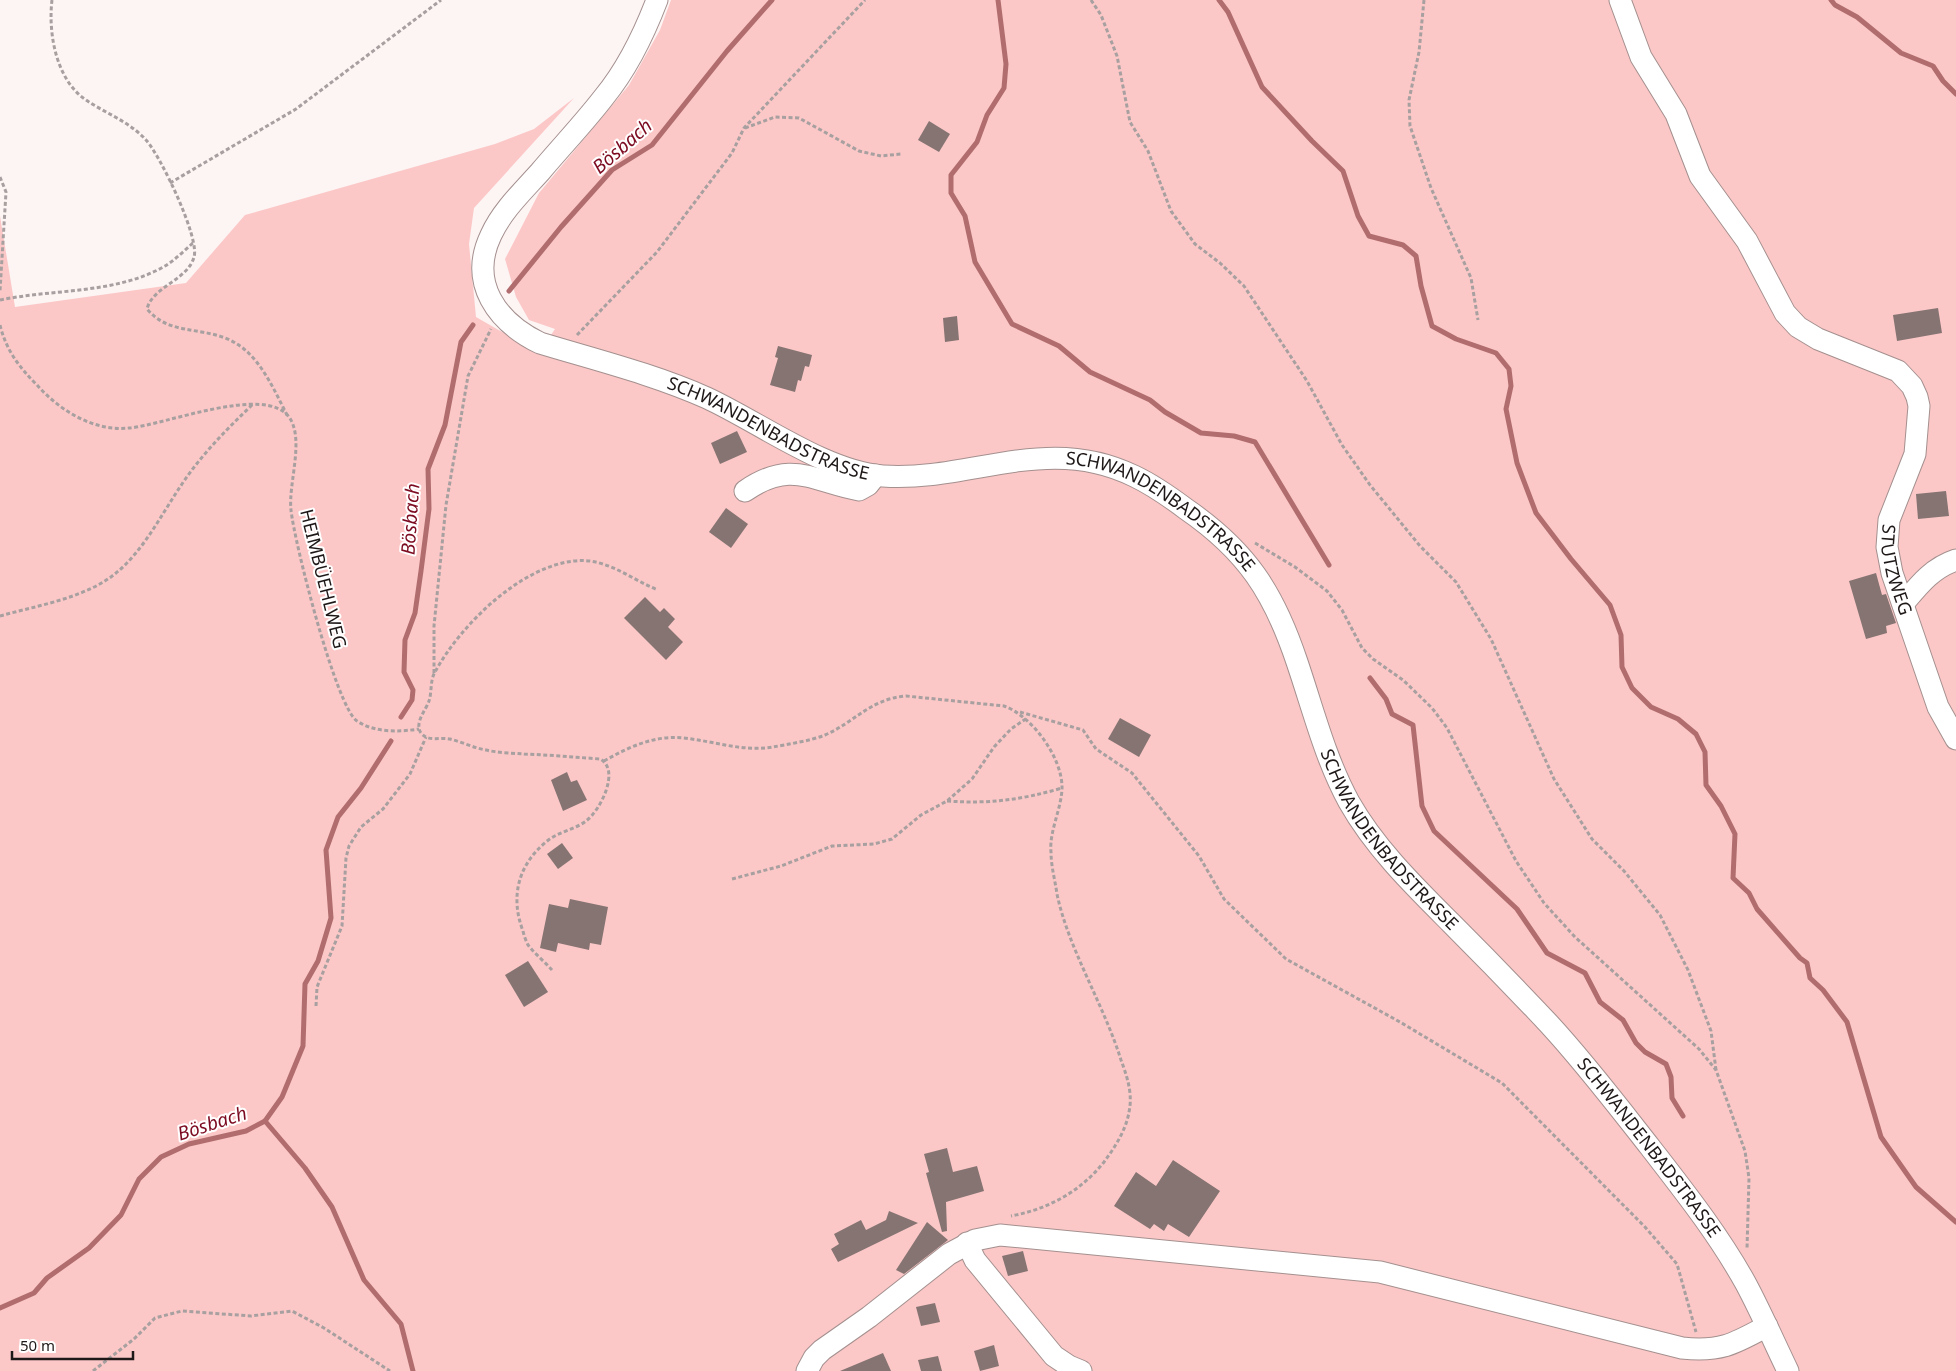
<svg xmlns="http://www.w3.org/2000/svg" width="1956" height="1371" font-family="'Noto Sans',sans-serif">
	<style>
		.green { fill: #fbc8c7 }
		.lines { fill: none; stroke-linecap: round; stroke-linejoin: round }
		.stream { stroke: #b16d6e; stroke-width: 5 }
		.building { fill: #867473 }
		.minor-casing { stroke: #a4908f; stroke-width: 23 }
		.path { stroke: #a8a0a0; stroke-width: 3; stroke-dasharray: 4 2.5; stroke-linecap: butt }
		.minor { stroke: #fff; stroke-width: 21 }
		.labels { text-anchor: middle; stroke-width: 4; stroke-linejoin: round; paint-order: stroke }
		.street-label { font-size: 18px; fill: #1f1818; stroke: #fff }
		.water-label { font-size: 19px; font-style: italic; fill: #7c0b21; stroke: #fff }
	</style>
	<rect width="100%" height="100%" fill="#fdf4f4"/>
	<path class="green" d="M671,0H1956V1371H0V216L15,307L186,283L245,215L495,144L534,129L574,98L474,208L469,244L476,317L539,353L555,329L529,320L516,297L505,259L539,193L629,85L660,30Z"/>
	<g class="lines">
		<g class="stream">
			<path d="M998,0L1006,64L1004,88L987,115L977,142L951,175V193L965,216L975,262L1012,324L1059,346L1090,372L1150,400L1165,412L1201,433L1234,436L1255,442L1329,565"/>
			<path d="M1219,0L1228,12L1262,87L1312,141L1343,171L1358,216L1369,236L1403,245L1416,256L1421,286L1432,326L1456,339L1496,353L1509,369L1511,386L1506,409L1517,463L1536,513L1571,559L1610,605L1621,635L1622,667L1632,688L1651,707L1678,719L1696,734L1705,752L1706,785L1721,806L1735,834L1733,878L1749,893L1757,909L1800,958L1807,963L1810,978L1823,990L1847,1022L1881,1137L1916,1187L1956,1222"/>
			<path d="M1831,0L1835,5L1857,17L1901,53L1933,66L1943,81L1956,94"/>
			<path d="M509,291L561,227L612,170L652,145L727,51L772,0"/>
			<path d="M1370,678L1386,699L1392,714L1413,725L1422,806L1434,831L1517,909L1547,953L1585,973L1600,1002L1623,1020L1636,1043L1645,1052L1666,1064L1671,1077L1672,1098L1683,1116"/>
			<path d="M401,717L412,700L413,690L404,672L405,640L415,613L421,571L429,509L428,469L445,425L461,342L473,325"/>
			<path d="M265,1121L305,1168L332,1207L364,1280L401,1324L413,1371"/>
			<path d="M0,1308L34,1293L47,1278L89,1248L121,1215L139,1179L161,1157L189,1144L246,1131L265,1121L282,1097L303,1046L305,984L318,961L331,918L326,850L338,817L361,788L391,741"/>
		</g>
	</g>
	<g class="building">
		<path d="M929,121L950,134L939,152L918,140Z"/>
		<path d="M1938,308L1942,333L1897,341L1893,315Z"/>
		<path d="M957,316L959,340L945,342L943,318Z"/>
		<path d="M778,346L812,355L809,367L805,366L801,381L798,380L795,392L770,385L778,358L775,357Z"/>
		<path d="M737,431L747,452L720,464L711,443Z"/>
		<path d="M1946,491L1949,516L1918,519L1916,494Z"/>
		<path d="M726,508L748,524L731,548L709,532Z"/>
		<path d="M1876,573L1882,595L1886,594L1896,623L1886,626L1887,633L1866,639L1849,581Z"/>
		<path d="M645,597L660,612L664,608L675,619L668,627L683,642L666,660L624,618Z"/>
		<path d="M1120,718L1151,735L1139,757L1108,739Z"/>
		<path d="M567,772L571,782L577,780L587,800L563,811L551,780Z"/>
		<path d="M562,843L573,858L558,869L547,854Z"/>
		<path d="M570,899L608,907L601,945L590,943L589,950L558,943L556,952L540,948L549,904L568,908Z"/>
		<path d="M528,961L548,992L524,1007L505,975Z"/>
		<path d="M947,1148L953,1172L977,1166L984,1191L946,1202L947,1231L942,1232L926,1173L929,1172L924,1154Z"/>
		<path d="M1173,1160L1220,1191L1189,1237L1168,1224L1164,1231L1154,1224L1150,1229L1114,1206L1136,1172L1156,1186Z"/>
		<path d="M889,1211L918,1223L838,1262L831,1249L839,1244L834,1234L861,1220L866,1230L886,1220Z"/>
		<path d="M927,1222L948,1240L904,1274L896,1270Z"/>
		<path d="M1023,1251L1028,1271L1008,1276L1002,1256Z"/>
		<path d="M935,1303L940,1322L921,1326L916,1307Z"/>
		<path d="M994,1345L999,1366L980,1371L974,1351Z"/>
		<path d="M883,1353L891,1371H840Z"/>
		<path d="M938,1356L942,1371H921L918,1360Z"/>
	</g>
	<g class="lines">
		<g class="minor-casing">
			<g id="minor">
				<path id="s1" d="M657,0C644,34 627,69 604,97C584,123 561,147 540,172C522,192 502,211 491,235C468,283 497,322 540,343C596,360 653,374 707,398C759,422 826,472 883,476C971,482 1047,433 1134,476C1153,485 1170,497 1186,509C1247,551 1274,593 1297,662C1313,709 1325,758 1349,802C1375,848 1414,886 1451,923C1484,956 1517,990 1549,1024C1585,1063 1617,1105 1650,1147C1684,1191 1719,1235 1746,1284C1761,1312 1774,1342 1788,1371"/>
				<path id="s2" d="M1620,0L1641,57L1676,114L1700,176L1747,241L1785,313L1798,327L1818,339L1898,371L1912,386L1917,397L1919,406L1915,454L1889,520L1887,547L1892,573L1938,707L1956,739"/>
				<path d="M745,491C791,459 812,481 859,490L868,485L876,475"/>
				<path d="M1903,604C1919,585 1932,568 1956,560"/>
				<path d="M967,1243L975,1260L1054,1356L1069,1366L1081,1371"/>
				<path d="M807,1371L814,1358L822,1350L869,1317L949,1254L975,1240L1000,1235L1380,1272L1682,1348C1721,1352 1734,1344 1767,1326"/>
			</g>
		</g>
		<g class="path">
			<path d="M52,0C48,33 56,80 86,100C105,113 130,122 146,140C160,155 200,238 194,257C188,280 152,287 147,309C168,334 197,327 225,338C258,350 273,388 288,417"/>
			<path d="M1091,0L1101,15L1117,56L1130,122L1148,151L1171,211L1195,244L1220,263L1244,286L1307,381L1342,445L1370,485L1420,546L1456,582L1491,639L1554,779L1592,839L1624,871L1660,915L1688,970L1711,1031L1716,1070"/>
			<path d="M1424,0L1419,52L1409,100L1410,126L1431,188L1471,278L1478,320"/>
			<path d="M745,128L775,117L799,118L859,151L881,156L901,154"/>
			<path d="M0,177L6,192L0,291"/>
			<path d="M170,183L296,109L441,0"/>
			<path d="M0,300C53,289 117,294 165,266C175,260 185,250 194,242"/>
			<path d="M0,325C6,350 19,367 37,385C59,410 94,432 129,428C165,425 265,384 289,417C305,439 288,484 291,510C294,541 336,707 357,721C375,733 399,732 419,729"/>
			<path d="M577,335L657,252L732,153L744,128L865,0"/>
			<path d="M1255,543L1295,567L1327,591L1342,610L1362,648L1373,659L1403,680L1432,708L1447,728L1516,861L1544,903L1575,937L1699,1049L1716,1070L1745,1151L1749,1178L1747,1249"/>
			<path d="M0,616C32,607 68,601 98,585C138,564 158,519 182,484C202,454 227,429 253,404"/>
			<path d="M434,673V626L446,505L468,376L491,329"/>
			<path d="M1020,712L1083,730L1096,749L1132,773L1199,856L1224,899L1286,959L1400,1022L1502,1083L1645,1227L1677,1264L1696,1332"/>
			<path d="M604,761C629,747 654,735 683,738C714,741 742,752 773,747C789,744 810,741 825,735C855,722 870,699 906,696L1004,706C1032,716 1063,758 1062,789C1061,810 1049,832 1051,852C1051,866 1055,880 1057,894C1068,948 1104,1005 1121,1060C1127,1076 1133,1094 1129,1112C1126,1130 1115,1147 1104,1162C1080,1192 1048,1209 1011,1216"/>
			<path d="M947,801C989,804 1021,800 1062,788"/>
			<path d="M732,879L781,866L832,846L874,844L892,839L921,815L947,801L972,779L994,747L1011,729L1027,718"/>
			<path d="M552,970C545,962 535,954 528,945C526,941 524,936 523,931C510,897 518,865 546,842C557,832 574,830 586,821C600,811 621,770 600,759C574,757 549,755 524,754C512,753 498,753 486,750C474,748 462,742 450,739C440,737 428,742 421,733C414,723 426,710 429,701C432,692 430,680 435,672C460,626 519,567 574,561C606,557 630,579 658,590"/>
			<path d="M316,1006L317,987L342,926L346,858L349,846L361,827L383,809L410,774L426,737"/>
			<path d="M93,1371L134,1339L155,1318L182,1311L251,1316L292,1311L324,1328L390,1371"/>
		</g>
		<use href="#minor" class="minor"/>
	</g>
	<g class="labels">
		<g class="street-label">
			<text dy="6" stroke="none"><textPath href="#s1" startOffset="668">SCHWANDENBADSTRASSE</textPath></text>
			<text dy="6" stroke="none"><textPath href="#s1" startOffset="1088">SCHWANDENBADSTRASSE</textPath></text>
			<text dy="6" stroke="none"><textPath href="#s2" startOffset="696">STUTZWEG</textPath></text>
			<text transform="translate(323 579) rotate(76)" y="6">HEIMBÜEHLWEG</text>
			<text dy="6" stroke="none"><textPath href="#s1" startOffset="1506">SCHWANDENBADSTRASSE</textPath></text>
			<text dy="6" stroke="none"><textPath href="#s1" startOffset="1911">SCHWANDENBADSTRASSE</textPath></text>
		</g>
		<g class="water-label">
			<text transform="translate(622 146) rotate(-41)" y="7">Bösbach</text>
			<text transform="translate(410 519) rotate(-86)" y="7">Bösbach</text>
			<text transform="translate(212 1123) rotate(-18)" y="7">Bösbach</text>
		</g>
	</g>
	<path d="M12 1351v8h121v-8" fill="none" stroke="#1f1818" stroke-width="2.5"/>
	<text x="20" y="1351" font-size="15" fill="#1f1818" stroke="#ffffff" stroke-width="4" paint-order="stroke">50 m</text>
</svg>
